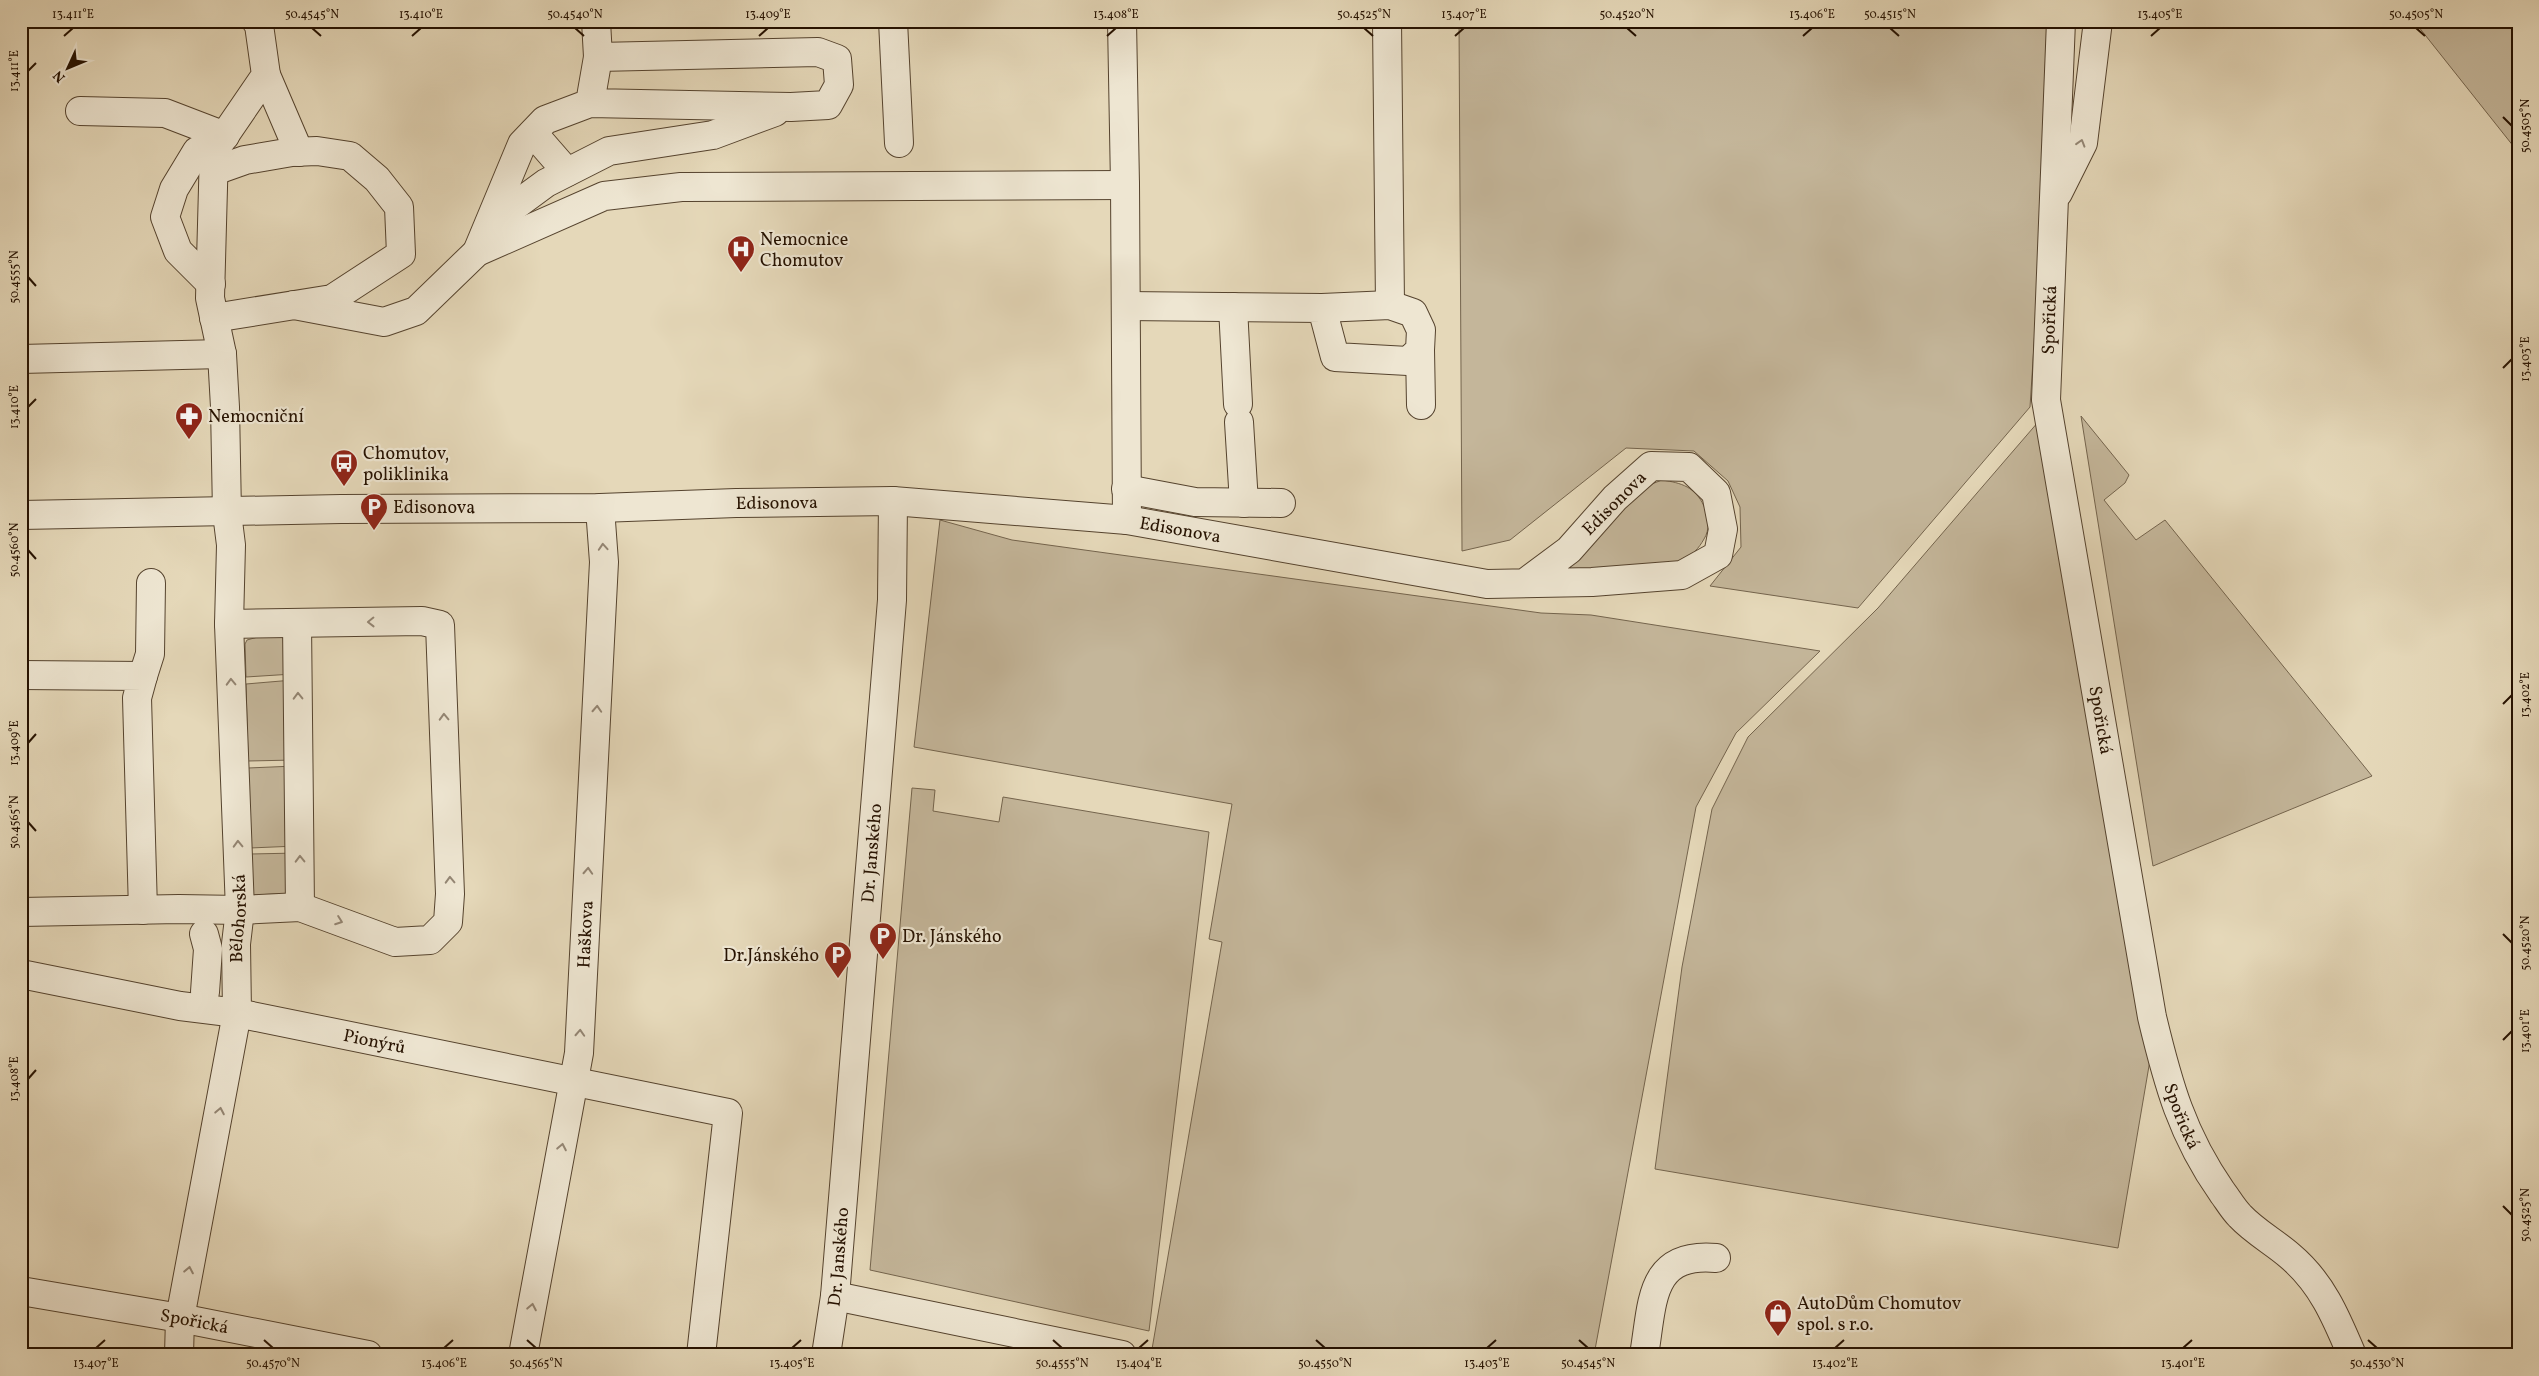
<svg xmlns="http://www.w3.org/2000/svg" width="2539" height="1376" font-family="Vollkorn,serif">
	<style>
		.green { fill: #c4b69a; stroke: #74644d }
		.lines { fill: none; stroke-linecap: round; stroke-linejoin: round }
		.minor-casing { stroke: #55432e; stroke-width: 30 }
		.minor { stroke: #eee6d2; stroke-width: 28 }
		.oneway { stroke: #948674 }
		.ticks { fill: none; stroke: #251100; stroke-width: 2 }
		.labels { text-anchor: middle; stroke-width: 4.5; stroke-linejoin: round; paint-order: stroke }
		.poi-label { font-size: 18px; fill: #251100; stroke: #eee6d2; text-anchor: start }
		.street-label { font-size: 18px; fill: #251100; stroke: #eee6d2 }
		.neatline { fill: none; stroke: #251100; stroke-width: 2 }
		.ticks-label { font-size: 12px; text-anchor: middle; fill: #251100 }
	</style>
	<rect width="100%" height="100%" fill="#e5d8b9"/>
	<filter id="stains"><feTurbulence type="fractalNoise" baseFrequency=".004" numOctaves="4"/><feColorMatrix values="0 0 0 0 .2 0 0 0 0 .09 0 0 0 0 .02 0 0 0 .5 -.17"/></filter>
	<radialGradient id="worn" r=".72"><stop offset=".6" stop-color="#630" stop-opacity="0"/><stop offset="1" stop-color="#630" stop-opacity=".3"/></radialGradient>
	<g class="green">
		<path d="M1459,21H2055L2030,407L1858,608L1710,586L1741,547L1740,507L1728,481L1694,451L1626,448L1510,540L1462,551Z"/>
		<path d="M2414,21H2518V152Z"/>
		<path d="M2081,416L2129,475L2125,483L2104,500L2136,540L2165,520L2372,776L2153,866Z"/>
		<path d="M2039,421L2150,1060L2118,1248L1655,1169L1682,967L1712,809L1748,737L1878,608Z"/>
		<path d="M1662,480C1682,483 1695,487 1704,506C1709,516 1710,530 1704,539C1699,548 1692,556 1682,560C1661,570 1597,568 1571,570L1569,568L1644,487Z"/>
		<path d="M940,520L1012,540L1541,613L1591,615L1820,651L1736,733L1696,807L1594,1355H1151L1222,942L1209,939L1232,804L914,747Z"/>
		<path d="M283,630L293,674L246,677L245,644L247,640Z"/>
		<path d="M293,680L295,760L248,761L246,684Z"/>
		<path d="M295,766L297,846L250,848L248,768Z"/>
		<path d="M912,788L935,790L933,811L999,822L1003,797L1209,832L1149,1331L870,1270Z"/>
		<path d="M298,853V893L253,895L250,854Z"/>
	</g>
	<g class="lines">
		<g class="minor-casing">
			<g id="minor">
				<path d="M596,21L598,57"/>
				<path d="M893,21L899,143"/>
				<path d="M1122,21L1125,185L1127,520"/>
				<path d="M1387,21L1390,305"/>
				<path id="s1" d="M2061,21L2046,400L2152,1017C2168,1084 2182,1135 2222,1192C2228,1200 2233,1209 2240,1216C2255,1232 2274,1242 2290,1256C2322,1283 2336,1317 2352,1355"/>
				<path d="M266,75L299,152"/>
				<path d="M80,111L165,113L225,136L197,151L174,189L165,217L178,251L211,284"/>
				<path d="M533,133L567,172"/>
				<path d="M214,171L245,160L292,152L317,151L350,156L377,179L399,207L401,254L332,299L214,318"/>
				<path d="M2058,193L2083,143L2098,21"/>
				<path d="M493,231L508,211L546,183L609,151L713,135L775,112"/>
				<path d="M477,252L522,144L545,120L590,103L598,57L818,52L837,59L839,85L828,105L791,107L590,103"/>
				<path d="M294,305L384,322L416,311L477,252L604,196L681,187L1125,185"/>
				<path d="M1126,306L1322,308L1335,357L1408,361L1420,350L1421,330L1413,313L1390,305L1322,308"/>
				<path d="M1233,307L1238,404"/>
				<path d="M1420,350L1421,405"/>
				<path d="M21,359L222,354"/>
				<path d="M1239,422L1244,503"/>
				<path d="M1126,489L1195,502L1281,503"/>
				<path id="s2" d="M21,515L341,509L600,508L736,503L893,501L1127,520L1487,584L1592,582L1682,575L1718,555L1723,529L1716,493L1689,467L1651,466L1615,498L1569,550L1526,582"/>
				<path d="M297,623L300,907"/>
				<path d="M21,675L143,676L137,698L143,910"/>
				<path d="M143,676L150,654L151,583"/>
				<path d="M21,912L179,909L240,910L300,907L395,942L430,940L448,922L450,894L440,625L422,621L229,624"/>
				<path d="M204,934L208,949L205,992"/>
				<path id="s3" d="M21,974L180,1006L237,1013L728,1113L701,1355"/>
				<path id="s4" d="M21,1291L180,1318L368,1355"/>
				<path d="M835,1296L1122,1355"/>
				<path id="s5" d="M179,1355L180,1318L237,1013L236,944L240,910L229,624L231,545L227,513L225,407L222,354L210,298L214,151L266,75L259,25L256,21"/>
				<path id="s6" d="M523,1355L579,1053L604,562L600,508"/>
				<path id="s7" d="M826,1355L835,1296L892,600L893,501"/>
				<path d="M1644,1355C1653,1304 1648,1252 1716,1258"/>
			</g>
		</g>
		<use href="#minor" class="minor"/>
	</g>
	<defs><path id="oneway-chevron" d="M-2-3.5L2.5 0L-2 3.5" fill="none" stroke-width="1.6" stroke-linecap="round" stroke-linejoin="round" transform="scale(1.25)"/></defs>
	<g class="oneway">
		<use href="#oneway-chevron" transform="translate(2081 143) rotate(-73)"/>
		<use href="#oneway-chevron" transform="translate(603 547) rotate(-94)"/>
		<use href="#oneway-chevron" transform="translate(371 622) rotate(179)"/>
		<use href="#oneway-chevron" transform="translate(231 682) rotate(-92)"/>
		<use href="#oneway-chevron" transform="translate(298 696) rotate(-91)"/>
		<use href="#oneway-chevron" transform="translate(597 709) rotate(-87)"/>
		<use href="#oneway-chevron" transform="translate(444 717) rotate(-92)"/>
		<use href="#oneway-chevron" transform="translate(238 844) rotate(-92)"/>
		<use href="#oneway-chevron" transform="translate(300 859) rotate(-91)"/>
		<use href="#oneway-chevron" transform="translate(588 871) rotate(-87)"/>
		<use href="#oneway-chevron" transform="translate(450 880) rotate(-92)"/>
		<use href="#oneway-chevron" transform="translate(339 921) rotate(20)"/>
		<use href="#oneway-chevron" transform="translate(580 1033) rotate(-87)"/>
		<use href="#oneway-chevron" transform="translate(220 1111) rotate(-79)"/>
		<use href="#oneway-chevron" transform="translate(562 1147) rotate(-79)"/>
		<use href="#oneway-chevron" transform="translate(189 1270) rotate(-79)"/>
		<use href="#oneway-chevron" transform="translate(532 1307) rotate(-79)"/>
	</g>
	<path class="ticks" d="M312,28L321,36M575,28L584,36M1364,28L1373,36M1627,28L1636,36M1890,28L1899,36M2416,28L2425,36M64,36L73,28M412,36L421,28M759,36L768,28M1107,36L1116,28M1455,36L1464,28M1803,36L1812,28M2151,36L2160,28M28,71L36,63M2503,117L2512,126M28,277L36,286M2503,368L2512,359M28,407L36,399M28,550L36,559M2503,704L2512,695M28,743L36,734M28,822L36,831M2503,934L2512,943M2503,1040L2512,1031M28,1079L36,1070M2503,1206L2512,1215M264,1340L273,1348M527,1340L536,1348M1053,1340L1062,1348M1316,1340L1325,1348M1579,1340L1588,1348M2368,1340L2377,1348M96,1348L105,1340M444,1348L453,1340M792,1348L801,1340M1139,1348L1148,1340M1487,1348L1496,1340M1835,1348L1844,1340M2183,1348L2192,1340"/>
	<defs>
		<g id="hospital-pin" transform="scale(1.4375)"><path d="M0 17L-7.5 6A9.5 9.5 0 1 1 7.5 6Z" fill="#8f2418" stroke="#eee6d2"/><path d="M-5-5h3v3.5h4V-5h3V5h-3V1.5h-4V5h-3Z" fill="#fff"/></g>
		<g id="pharmacy-pin" transform="scale(1.4375)"><path d="M0 17L-7.5 6A9.5 9.5 0 1 1 7.5 6Z" fill="#8f2418" stroke="#eee6d2"/><path d="M-2-6h4v4h4v4h-4v4h-4v-4h-4v-4h4Z" fill="#fff"/></g>
		<g id="bus-pin" transform="scale(1.4375)"><path d="M0 17L-7.5 6A9.5 9.5 0 1 1 7.5 6Z" fill="#8f2418" stroke="#eee6d2"/><path d="M-5-6H5V4H4V6H2V4H-2V6H-4V4H-5ZM-3.5-4V0h7V-4ZM-3.5 1.2v1.5H-2V1.2ZM2 1.2v1.5H3.5V1.2Z" fill="#fff"/></g>
		<g id="parking-pin" transform="scale(1.4375)"><path d="M0 17L-7.5 6A9.5 9.5 0 1 1 7.5 6Z" fill="#8f2418" stroke="#eee6d2"/><path d="M-3.5-5.5H1a3.5 3.5 0 0 1 0 7H-1V5.5H-3.5ZM-1-3.4V-.6H.8a1.4 1.4 0 0 0 0-2.8Z" fill="#fff"/></g>
		<g id="shop-pin" transform="scale(1.4375)"><path d="M0 17L-7.5 6A9.5 9.5 0 1 1 7.5 6Z" fill="#8f2418" stroke="#eee6d2"/><path d="M-5-2.5h2.3a2.7 3.5 0 0 1 5.4 0H5L5.5 6h-11ZM-1.5-2.5h3a1.5 2.3 0 0 0-3 0Z" fill="#fff"/></g>
	</defs>
	<g fill-rule="evenodd">
		<use href="#hospital-pin" x="741" y="249"/>
		<use href="#pharmacy-pin" x="189" y="416"/>
		<use href="#bus-pin" x="344" y="463"/>
		<use href="#parking-pin" x="374" y="507"/>
		<use href="#parking-pin" x="883" y="936"/>
		<use href="#parking-pin" x="838" y="955"/>
		<use href="#shop-pin" x="1778" y="1313"/>
	</g>
	<g class="labels">
		<g class="poi-label">
			<text x="760" y="245">Nemocnice<tspan x="760" dy="21">Chomutov</tspan></text>
			<text x="208" y="422">Nemocniční</text>
			<text x="363" y="459">Chomutov,<tspan x="363" dy="21">poliklinika</tspan></text>
			<text x="393" y="513">Edisonova</text>
			<text x="902" y="942">Dr. Jánského</text>
			<text x="819" y="961" text-anchor="end">Dr.Jánského</text>
			<text x="1797" y="1309">AutoDům Chomutov<tspan x="1797" dy="21">spol. s r.o.</tspan></text>
		</g>
		<g class="street-label">
			<text transform="translate(2049 320) rotate(-88)" y="6">Spořická</text>
			<text dy="6" stroke="none"><textPath href="#s2" startOffset="756">Edisonova</textPath></text>
			<text transform="translate(1614 503) rotate(-45)" y="6">Edisonova</text>
			<text dy="6" stroke="none"><textPath href="#s2" startOffset="1161">Edisonova</textPath></text>
			<text dy="6" stroke="none"><textPath href="#s1" startOffset="704">Spořická</textPath></text>
			<text dy="6" stroke="none"><textPath href="#s7" startOffset="504">Dr. Janského</textPath></text>
			<text dy="6" stroke="none"><textPath href="#s5" startOffset="442">Bělohorská</textPath></text>
			<text dy="6" stroke="none"><textPath href="#s6" startOffset="426">Haškova</textPath></text>
			<text dy="6" stroke="none"><textPath href="#s3" startOffset="360">Pionýrů</textPath></text>
			<text dy="6" stroke="none"><textPath href="#s1" startOffset="1109">Spořická</textPath></text>
			<text dy="6" stroke="none"><textPath href="#s7" startOffset="99">Dr. Janského</textPath></text>
			<text dy="6" stroke="none"><textPath href="#s4" startOffset="176">Spořická</textPath></text>
		</g>
	</g>
	<rect width="2539" height="1376" fill="none" stroke="#e5d8b9" stroke-width="55"/>
	<g transform="translate(68 68) rotate(226)" stroke="#eee6d2" stroke-width="4" paint-order="stroke">
	<path d="M0-4L9 19L0 12L-9 19Z" fill="#251100"/>
	<text y="-8" font-size="14" font-weight="bold" text-anchor="middle" fill="#251100">N</text>
	</g>
	<rect x="28" y="28" width="2484" height="1320" class="neatline"/>
	<g class="ticks-label">
		<text x="73" y="18">13.411°E</text>
		<text x="312" y="18">50.4545°N</text>
		<text x="421" y="18">13.410°E</text>
		<text x="575" y="18">50.4540°N</text>
		<text x="768" y="18">13.409°E</text>
		<text x="1116" y="18">13.408°E</text>
		<text x="1364" y="18">50.4525°N</text>
		<text x="1464" y="18">13.407°E</text>
		<text x="1627" y="18">50.4520°N</text>
		<text x="1812" y="18">13.406°E</text>
		<text x="1890" y="18">50.4515°N</text>
		<text x="2160" y="18">13.405°E</text>
		<text x="2416" y="18">50.4505°N</text>
		<text transform="translate(14 71) rotate(-90)" y="4">13.411°E</text>
		<text transform="translate(2525 126) rotate(-90)" y="4">50.4505°N</text>
		<text transform="translate(14 277) rotate(-90)" y="4">50.4555°N</text>
		<text transform="translate(2525 359) rotate(-90)" y="4">13.403°E</text>
		<text transform="translate(14 407) rotate(-90)" y="4">13.410°E</text>
		<text transform="translate(14 550) rotate(-90)" y="4">50.4560°N</text>
		<text transform="translate(2525 695) rotate(-90)" y="4">13.402°E</text>
		<text transform="translate(14 743) rotate(-90)" y="4">13.409°E</text>
		<text transform="translate(14 822) rotate(-90)" y="4">50.4565°N</text>
		<text transform="translate(2525 943) rotate(-90)" y="4">50.4520°N</text>
		<text transform="translate(2525 1031) rotate(-90)" y="4">13.401°E</text>
		<text transform="translate(14 1079) rotate(-90)" y="4">13.408°E</text>
		<text transform="translate(2525 1215) rotate(-90)" y="4">50.4525°N</text>
		<text x="96" y="1367">13.407°E</text>
		<text x="273" y="1367">50.4570°N</text>
		<text x="444" y="1367">13.406°E</text>
		<text x="536" y="1367">50.4565°N</text>
		<text x="792" y="1367">13.405°E</text>
		<text x="1062" y="1367">50.4555°N</text>
		<text x="1139" y="1367">13.404°E</text>
		<text x="1325" y="1367">50.4550°N</text>
		<text x="1487" y="1367">13.403°E</text>
		<text x="1588" y="1367">50.4545°N</text>
		<text x="1835" y="1367">13.402°E</text>
		<text x="2183" y="1367">13.401°E</text>
		<text x="2377" y="1367">50.4530°N</text>
	</g>
	<rect width="100%" height="100%" filter="url(#stains)"/>
	<rect width="100%" height="100%" fill="url(#worn)"/>
</svg>
